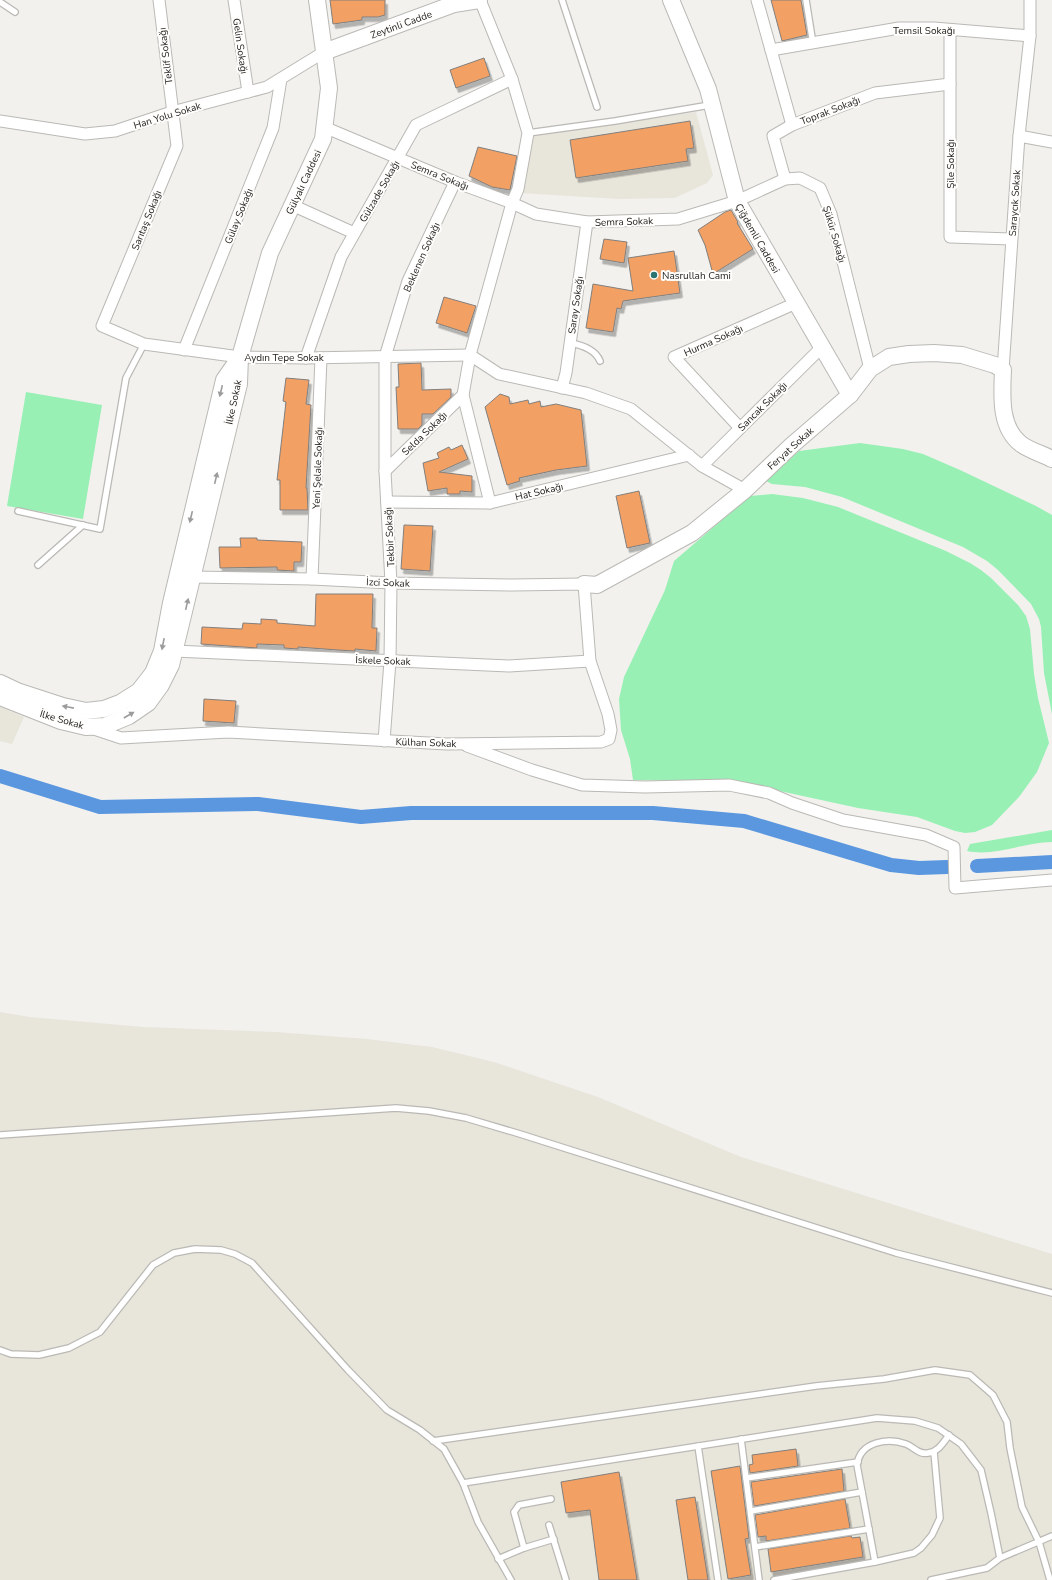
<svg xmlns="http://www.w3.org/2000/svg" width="1052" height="1580" font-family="'Nunito Sans',sans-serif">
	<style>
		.built { fill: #e8e5da }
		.green { fill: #98f0b4 }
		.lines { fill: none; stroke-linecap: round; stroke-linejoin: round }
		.canal { stroke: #5b97df; stroke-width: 14 }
		.building { fill: #f2a063; stroke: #827f7d; filter: url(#shadow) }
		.lane-casing { stroke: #bab9b5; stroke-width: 8 }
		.street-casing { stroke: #bab9b5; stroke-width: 13 }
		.secondary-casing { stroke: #bab9b5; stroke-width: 18 }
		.lane { stroke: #fff; stroke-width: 5.5 }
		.street { stroke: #fff; stroke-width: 11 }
		.secondary { stroke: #fff; stroke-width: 16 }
		.oneway { fill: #9c9c9c }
		.poi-dot { fill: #2b7472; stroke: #fffefc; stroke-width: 1.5 }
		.labels { text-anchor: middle; stroke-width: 4; stroke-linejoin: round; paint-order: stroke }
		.street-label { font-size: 10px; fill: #232322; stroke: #fffefc }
		.poi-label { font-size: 10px; fill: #232322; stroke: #fffefc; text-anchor: start }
	</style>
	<defs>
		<filter id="shadow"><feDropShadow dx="2.5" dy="4.5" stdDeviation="0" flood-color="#0004"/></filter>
	</defs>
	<rect width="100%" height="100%" fill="#f2f1ee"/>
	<g class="built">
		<path d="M696,112L713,175L707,183L675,198L619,199L520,193L534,136Z"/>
		<path d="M0,707L24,717L12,744L0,741Z"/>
		<path d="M0,1012L30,1017L143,1027L276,1032L367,1039L432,1047L494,1062L598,1097L741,1157L1052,1254V1580H0Z"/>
	</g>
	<g class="green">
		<path d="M26,392L102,405L83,519L7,506Z"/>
		<path d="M860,443L903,449L923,454L960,470L1036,506L1052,515V714L1044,673L1041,627L1039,619L1031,604L998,570L987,561L963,547L842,497L805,487L772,484L766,481L799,451Z"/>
		<path d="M772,494L803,498L838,507L946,551L970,563L981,570L991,578L1018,605L1026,616L1030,629L1034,674L1038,698L1049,743L1037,772L1019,797L992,825L975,832L965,833L955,831L917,817L858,808L775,790L712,781L633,780L630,759L621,730L619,699L624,677L665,590L674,561L750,496Z"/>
		<path d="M1052,830V842C1024,842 995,857 967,851L970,844Z"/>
	</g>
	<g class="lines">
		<g class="canal">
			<path d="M0,776L100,807L258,804L361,817L411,813H653L744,821L891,865L919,868L947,867"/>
			<path d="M977,866L1052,862"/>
		</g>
	</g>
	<g class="building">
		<path d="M330,0H385V15L378,17H362V20L333,24Z"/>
		<path d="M771,0H801L807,35L782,41Z"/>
		<path d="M484,58L490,76L456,88L450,70Z"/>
		<path d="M690,121L694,148L686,149L688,161L576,178L570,140Z"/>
		<path d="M478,147L517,156L510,190L492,187L469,176Z"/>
		<path d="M731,210L738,222L737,223L753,249L713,274L705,245L698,230L725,212Z"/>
		<path d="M604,239L627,242L624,263L600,259Z"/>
		<path d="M674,251L680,293L623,301L621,309L617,308L613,332L586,328L593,284L633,291L628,258Z"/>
		<path d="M444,297L476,306L467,333L436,323Z"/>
		<path d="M421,363L422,390L451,389V397L433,414H422V425L418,429H398L396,387H399L398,364Z"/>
		<path d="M286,378L309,380L306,404L311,405L306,488H307L308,510H280V480H277L286,402L283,401Z"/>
		<path d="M500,394L509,397L510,404L528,400L529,404L540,401L541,407L556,404L581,410L587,466L556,470L519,478L520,481L507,485L485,407Z"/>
		<path d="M462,445L468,459L439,472L472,476V492L460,491V494H447V488L428,491L423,463L439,458L437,453L449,447L451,450Z"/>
		<path d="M639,491L650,543L627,548L616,496Z"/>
		<path d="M404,525L433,526L430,571L401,569Z"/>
		<path d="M240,538H257V540L302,542L301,562H294V571L277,570V567L220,568L219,547H241Z"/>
		<path d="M316,594H373L372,628H377L376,651L355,649V651L338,650L298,647V649L284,648V645L257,644V648L201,644L202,627L242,629L243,623L261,624V619L277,620V623L315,626Z"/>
		<path d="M204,699L236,701L234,723L203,721Z"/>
		<path d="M796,1449L798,1466L750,1473L749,1465L753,1464L752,1455Z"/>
		<path d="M740,1466L749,1538L745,1539L751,1575L728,1579L711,1471Z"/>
		<path d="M842,1469L844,1491L754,1506L751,1482Z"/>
		<path d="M619,1472L637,1580H599L590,1510L566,1513L561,1482Z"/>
		<path d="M695,1497L708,1580H688L676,1500Z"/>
		<path d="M845,1499L850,1528L766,1541V1536L758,1537L755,1515Z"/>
		<path d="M851,1536L852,1538L860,1537L863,1557L771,1572L768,1549Z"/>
	</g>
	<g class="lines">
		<g class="lane-casing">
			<g id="lane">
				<path d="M562,0L597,107"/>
				<path d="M806,0L813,44"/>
				<path d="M0,2L15,12"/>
				<path d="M528,133L615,121L710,105"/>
				<path d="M570,343C582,345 595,349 600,361"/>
				<path d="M18,511L100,529L126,378L144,344"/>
				<path d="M38,565L83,525"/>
				<path d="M0,1135L396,1108L429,1111L466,1118L520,1134L896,1253L1052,1293"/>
				<path d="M0,1350L11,1354L39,1355L69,1348L100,1332L153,1265L174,1253L195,1249L221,1250L235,1254L252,1263L348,1370L387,1410L420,1430L444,1449L463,1483L478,1522L511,1580"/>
				<path d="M741,1439L759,1580"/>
				<path d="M433,1441L816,1386L884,1379L935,1370L970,1375L993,1395L1007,1422L1010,1448L1022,1507L1039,1542L1050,1580"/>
				<path d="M698,1446L718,1580"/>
				<path d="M746,1478L858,1462"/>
				<path d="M463,1483L877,1418L915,1421L938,1428L961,1444L981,1470L991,1513L1000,1558L987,1568L931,1580"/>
				<path d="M751,1511L862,1492"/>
				<path d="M549,1525L566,1580"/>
				<path d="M755,1547L869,1529"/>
				<path d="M524,1548L514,1512L519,1505L551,1499"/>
				<path d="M1000,1558L1052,1536"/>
				<path d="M498,1559L524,1548L554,1539"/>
				<path d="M875,1562L857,1465C860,1442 887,1437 906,1444C914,1447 919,1455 928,1453C938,1452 943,1443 949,1435"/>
				<path d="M774,1580L875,1562L914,1553L921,1548L932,1535L940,1518L934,1452"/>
			</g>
		</g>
		<g class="street-casing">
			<g id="street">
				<path d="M159,0L177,146L102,326L144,344L240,357L306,358L470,355"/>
				<path d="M234,0L248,92"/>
				<path d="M480,0L512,79L528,133L518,189L512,203L470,355L463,395L490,503"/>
				<path d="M757,0L792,125"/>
				<path d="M950,30V237L1011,239"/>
				<path d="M771,50L899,28H934L1030,36"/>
				<path d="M0,121L85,134L115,131L172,112L267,87L324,52"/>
				<path d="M324,127L455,182L512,203L536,214L587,222L678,219L737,201L785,179L800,178L820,188L831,214L870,369"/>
				<path d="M1019,136L1052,142"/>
				<path d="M785,179L773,136L792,125L875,93L950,84"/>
				<path d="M292,205L354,233"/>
				<path d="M184,350L273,128L281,79"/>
				<path d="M470,355L499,374L586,393L631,409L702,466L745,490"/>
				<path d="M306,358L341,257L416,125L512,79"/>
				<path d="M1003,370L1019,136L1030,36V0"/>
				<path d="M562,388L566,373L587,222"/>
				<path d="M740,428L674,357L796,303"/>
				<path d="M702,466L822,347"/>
				<path d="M385,471L463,395"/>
				<path d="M387,502L490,503L689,455"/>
				<path d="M312,579L321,358"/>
				<path d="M175,651L509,666L590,661"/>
				<path d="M94,729L121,738L228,732L447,744L601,742L609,739L611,730L608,714L590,661L584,584L512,585L391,583L312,579L193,577"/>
				<path d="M384,741L390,661L391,583L385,471V357L408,281L455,182"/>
				<path d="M467,746L532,770L582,785L645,787L729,785L769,793L792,803L843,820L926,835L954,847L955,888L1052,880"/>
			</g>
		</g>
		<g class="secondary-casing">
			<g id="secondary">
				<path d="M671,0L708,89L737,201L850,395"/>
				<path d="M324,52L454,4L479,0"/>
				<path d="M584,584L597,585L692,533L745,490L791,446L850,395L870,369L889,357L909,354L934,353L962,355L995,365L1003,370C1002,395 999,427 1021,444C1029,450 1042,454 1052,459"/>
				<path d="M0,683L17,691L63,706L86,711L104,709L120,703L139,691L153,673L162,651L171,603L224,380L240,357"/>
				<path d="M0,697L61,721L86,727L105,726L129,716L148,703L161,685L171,665L239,384L240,357L270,253L323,139L329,88L317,0"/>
			</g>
		</g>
		<use href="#lane" class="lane"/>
		<use href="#street" class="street"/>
		<use href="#secondary" class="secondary"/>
	</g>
	<defs><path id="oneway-solid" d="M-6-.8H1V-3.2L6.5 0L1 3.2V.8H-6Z"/></defs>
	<g class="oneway">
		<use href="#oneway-solid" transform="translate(221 391) rotate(103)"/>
		<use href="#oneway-solid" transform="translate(216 478) rotate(-77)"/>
		<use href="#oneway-solid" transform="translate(191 517) rotate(103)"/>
		<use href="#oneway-solid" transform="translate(187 604) rotate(-77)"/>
		<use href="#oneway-solid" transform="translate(163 644) rotate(101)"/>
		<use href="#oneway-solid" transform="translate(68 707) rotate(-169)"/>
		<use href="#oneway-solid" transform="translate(129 715) rotate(-30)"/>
	</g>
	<circle class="poi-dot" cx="654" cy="275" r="4"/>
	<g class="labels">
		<g class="street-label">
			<text transform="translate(401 24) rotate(-20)" y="4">Zeytinli Cadde</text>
			<text x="924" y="34">Temsil Sokağı</text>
			<text transform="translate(241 46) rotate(82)" y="4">Gelin Sokağı</text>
			<text transform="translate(165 56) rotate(-97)" y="4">Teklif Sokağı</text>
			<text transform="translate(830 110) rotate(-21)" y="4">Toprak Sokağı</text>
			<text transform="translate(167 115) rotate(-17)" y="4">Han Yolu Sokak</text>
			<text transform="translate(950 164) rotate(-90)" y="4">Şile Sokağı</text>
			<text transform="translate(440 175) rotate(22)" y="4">Semra Sokağı</text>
			<text transform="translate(303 182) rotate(-65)" y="4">Gülyalı Caddesi</text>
			<text transform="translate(379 191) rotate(-60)" y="4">Gülzade Sokağı</text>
			<text transform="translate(1014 203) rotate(-86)" y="4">Saraycık Sokak</text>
			<text transform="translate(238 216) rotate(-68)" y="4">Gülay Sokağı</text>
			<text transform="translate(146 220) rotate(-68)" y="4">Sarıtaş Sokağı</text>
			<text transform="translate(624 221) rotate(-2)" y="4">Semra Sokak</text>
			<text transform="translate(835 234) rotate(74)" y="4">Şükür Sokağı</text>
			<text transform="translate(758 238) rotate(60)" y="4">Çiğdemli Caddesi</text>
			<text transform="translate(421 257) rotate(-66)" y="4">Beklenen Sokağı</text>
			<text transform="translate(575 305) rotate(-82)" y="4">Saray Sokağı</text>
			<text transform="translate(713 340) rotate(-24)" y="4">Hurma Sokağı</text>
			<text x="284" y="361">Aydın Tepe Sokak</text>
			<text transform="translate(233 402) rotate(-78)" y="4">İlke Sokak</text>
			<text transform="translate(762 406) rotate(-45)" y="4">Sancak Sokağı</text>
			<text transform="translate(424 433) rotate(-44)" y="4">Selda Sokağı</text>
			<text transform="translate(790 448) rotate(-42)" y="4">Feryat Sokak</text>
			<text transform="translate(317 468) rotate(-88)" y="4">Yeni Şelale Sokağı</text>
			<text transform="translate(539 491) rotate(-13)" y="4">Hat Sokağı</text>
			<text transform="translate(389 537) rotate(-93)" y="4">Tekbir Sokağı</text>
			<text transform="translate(388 582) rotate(2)" y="4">İzci Sokak</text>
			<text transform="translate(383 660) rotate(2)" y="4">İskele Sokak</text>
			<text transform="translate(62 719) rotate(16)" y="4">İlke Sokak</text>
			<text transform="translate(426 742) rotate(2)" y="4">Külhan Sokak</text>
		</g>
		<g class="poi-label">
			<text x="662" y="279">Nasrullah Cami</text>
		</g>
	</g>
</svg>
